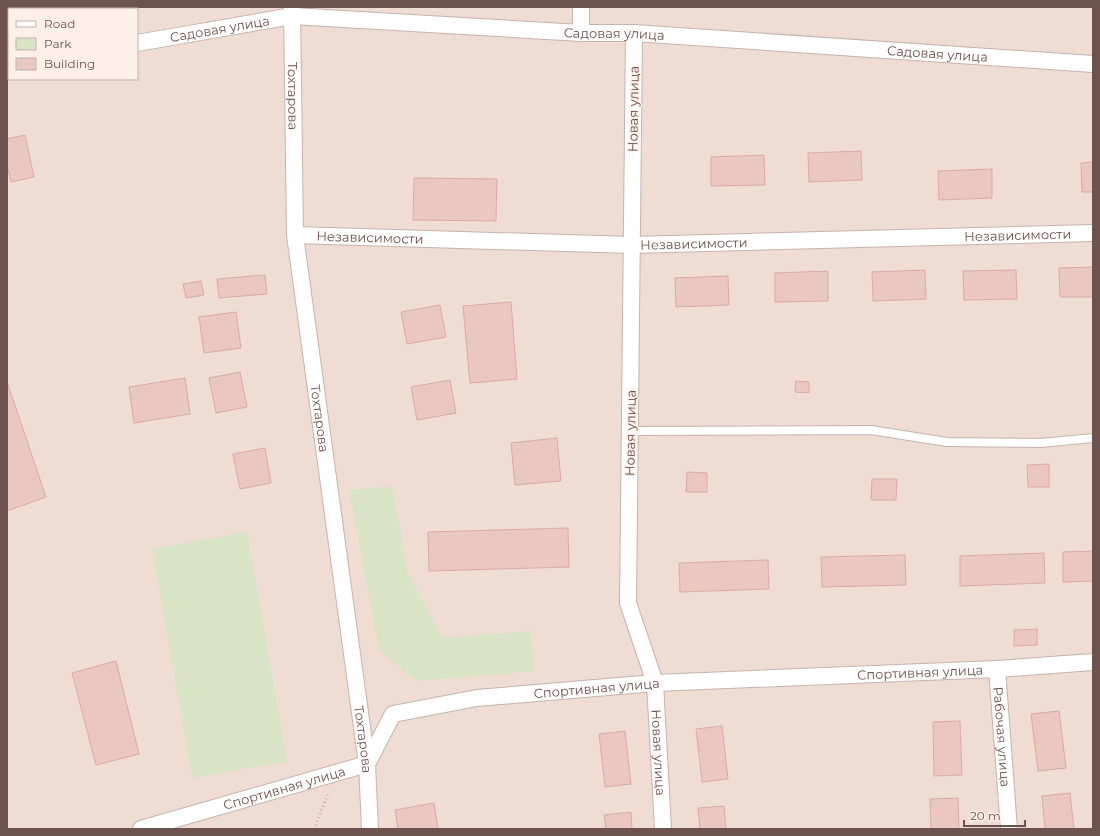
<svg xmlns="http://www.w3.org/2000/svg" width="1100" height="836" font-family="Montserrat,sans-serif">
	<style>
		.residential { fill: #efdcd3; fill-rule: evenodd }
		.green { fill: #d8e4c5 }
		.building { fill: #eac7bf; stroke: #daaba2 }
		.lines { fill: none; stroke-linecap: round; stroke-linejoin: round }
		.lane-casing { stroke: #c7b3ac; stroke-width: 10 }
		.street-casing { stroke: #c7b3ac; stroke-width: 18 }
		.path { stroke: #ceaaa3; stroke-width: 2.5; stroke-dasharray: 1 3; stroke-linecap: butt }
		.lane { stroke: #fff; stroke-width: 8 }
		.street { stroke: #fff; stroke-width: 16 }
		.labels { text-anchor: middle; stroke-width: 3; stroke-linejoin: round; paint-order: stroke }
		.street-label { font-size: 13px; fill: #6d524d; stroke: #fcf0e9 }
	</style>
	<rect width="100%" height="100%" fill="#f8ece4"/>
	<path class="residential" d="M7,7H1093V829H7ZM9,9H137V79H9Z"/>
	<g class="green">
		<path d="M392,486L408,575L443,638L531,631L534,671L415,681L379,650L349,490Z"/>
		<path d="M247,532L287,761L192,778L152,549Z"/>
	</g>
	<g class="building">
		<path d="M25,135L34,177L11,182L7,165V139Z"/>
		<path d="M861,151L862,180L809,182L808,153Z"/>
		<path d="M764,155L765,185L711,186V157Z"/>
		<path d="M1093,162V192H1082L1081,163Z"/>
		<path d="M992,169V198L939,200L938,171Z"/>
		<path d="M414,178L497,179L496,221L413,220Z"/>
		<path d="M1093,267V297H1060L1059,268Z"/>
		<path d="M925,270L926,299L873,301L872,272Z"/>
		<path d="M1016,270L1017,299L964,300L963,271Z"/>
		<path d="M828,271V301L775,302V273Z"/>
		<path d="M265,275L267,294L219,298L217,279Z"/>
		<path d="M728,276L729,305L676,307L675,278Z"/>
		<path d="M201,281L204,295L186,298L183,284Z"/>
		<path d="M511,302L517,379L470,383L463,306Z"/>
		<path d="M440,305L446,337L407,344L401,312Z"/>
		<path d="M236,312L241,348L204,353L199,317Z"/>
		<path d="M240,372L247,407L216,413L209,378Z"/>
		<path d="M185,378L190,414L134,423L129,387Z"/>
		<path d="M450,380L456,413L417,420L411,387Z"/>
		<path d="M796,381L809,382V393L795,392Z"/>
		<path d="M7,382L46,497L7,511Z"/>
		<path d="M557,438L561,481L515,485L511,443Z"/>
		<path d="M265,448L271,483L240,489L233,454Z"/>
		<path d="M1049,464V487H1028L1027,465Z"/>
		<path d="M687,472L707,473V492H686Z"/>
		<path d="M872,479H897L896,500H871Z"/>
		<path d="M568,528L569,567L429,571L428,532Z"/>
		<path d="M1093,551V581L1063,582V552Z"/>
		<path d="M1044,553L1045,583L960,586V556Z"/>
		<path d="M905,555L906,585L822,587L821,557Z"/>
		<path d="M768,560L769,589L680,592L679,563Z"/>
		<path d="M1037,629V645L1014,646V630Z"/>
		<path d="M116,661L139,754L96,765L72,673Z"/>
		<path d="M1059,711L1066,768L1038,771L1031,714Z"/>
		<path d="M960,721L962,775L934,776L933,722Z"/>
		<path d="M722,726L728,779L702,782L696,729Z"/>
		<path d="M625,731L631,784L605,787L599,734Z"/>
		<path d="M1070,793L1074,829H1045L1042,796Z"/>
		<path d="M958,798L959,829H931L930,799Z"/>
		<path d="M434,803L438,829H398L395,810Z"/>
		<path d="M724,806L726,829H700L698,808Z"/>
		<path d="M631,812L632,829H606L604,815Z"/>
	</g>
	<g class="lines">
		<g class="lane-casing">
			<path id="lane" d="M630,431L871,430L947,442L1041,443L1093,438"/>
		</g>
		<g class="street-casing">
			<g id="street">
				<path id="s1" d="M292,7L295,235L367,764L370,829"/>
				<path d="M581,33V7"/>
				<path id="s2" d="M634,33L628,603L655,683L663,829"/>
				<path id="s3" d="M137,43L292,16L581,33H634L1093,64"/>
				<path d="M7,66H9"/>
				<path id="s4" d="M295,235L632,245L1093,233"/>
				<path id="s5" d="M997,669L1009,829"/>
				<path id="s6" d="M141,829L367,764L393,714L477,698L655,683L997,669L1093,662"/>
			</g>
		</g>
		<path class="path" d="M314,829L328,794"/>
		<use href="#lane" class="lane"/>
		<use href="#street" class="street"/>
	</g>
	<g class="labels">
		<g class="street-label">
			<text dy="5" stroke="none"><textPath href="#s3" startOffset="84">Садовая улица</textPath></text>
			<text dy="5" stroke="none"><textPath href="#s3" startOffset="480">Садовая улица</textPath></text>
			<text dy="5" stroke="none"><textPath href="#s3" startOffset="804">Садовая улица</textPath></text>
			<text dy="5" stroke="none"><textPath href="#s1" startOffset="89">Тохтарова</textPath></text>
			<text transform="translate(633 109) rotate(-89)" y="5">Новая улица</text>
			<text dy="5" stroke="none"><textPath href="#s4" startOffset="723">Независимости</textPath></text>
			<text dy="5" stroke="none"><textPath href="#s4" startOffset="75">Независимости</textPath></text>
			<text dy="5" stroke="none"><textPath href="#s4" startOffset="399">Независимости</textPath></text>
			<text dy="5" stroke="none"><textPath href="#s1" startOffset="413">Тохтарова</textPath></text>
			<text transform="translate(630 433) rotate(-89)" y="5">Новая улица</text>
			<text dy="5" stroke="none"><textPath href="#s6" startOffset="821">Спортивная улица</textPath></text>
			<text dy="5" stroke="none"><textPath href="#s6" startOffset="497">Спортивная улица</textPath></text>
			<text dy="5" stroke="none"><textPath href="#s5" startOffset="68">Рабочая улица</textPath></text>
			<text dy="5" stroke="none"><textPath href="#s1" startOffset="737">Тохтарова</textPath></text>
			<text dy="5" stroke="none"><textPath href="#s2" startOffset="724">Новая улица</textPath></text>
			<text dy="5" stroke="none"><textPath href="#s6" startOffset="149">Спортивная улица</textPath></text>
		</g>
	</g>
	<rect width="1100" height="836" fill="none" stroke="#6d524d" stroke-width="16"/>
	<rect x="8" y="8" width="130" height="72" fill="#fcf0e9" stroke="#c3b1ab"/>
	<rect x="16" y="21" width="20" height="6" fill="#ffffff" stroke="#c3b1ab"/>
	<text x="44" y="28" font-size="12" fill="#6d524d">Road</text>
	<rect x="16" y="38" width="20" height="12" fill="#d8e4c5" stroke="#c3b1ab"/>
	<text x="44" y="48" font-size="12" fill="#6d524d">Park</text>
	<rect x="16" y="58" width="20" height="12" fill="#eac7bf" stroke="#c3b1ab"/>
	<text x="44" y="68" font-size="12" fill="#6d524d">Building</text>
	<path d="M964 820v6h61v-6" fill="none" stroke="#6d524d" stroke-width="2"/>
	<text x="970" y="820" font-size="12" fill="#6d524d" stroke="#fcf0e9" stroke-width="3" paint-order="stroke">20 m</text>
</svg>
